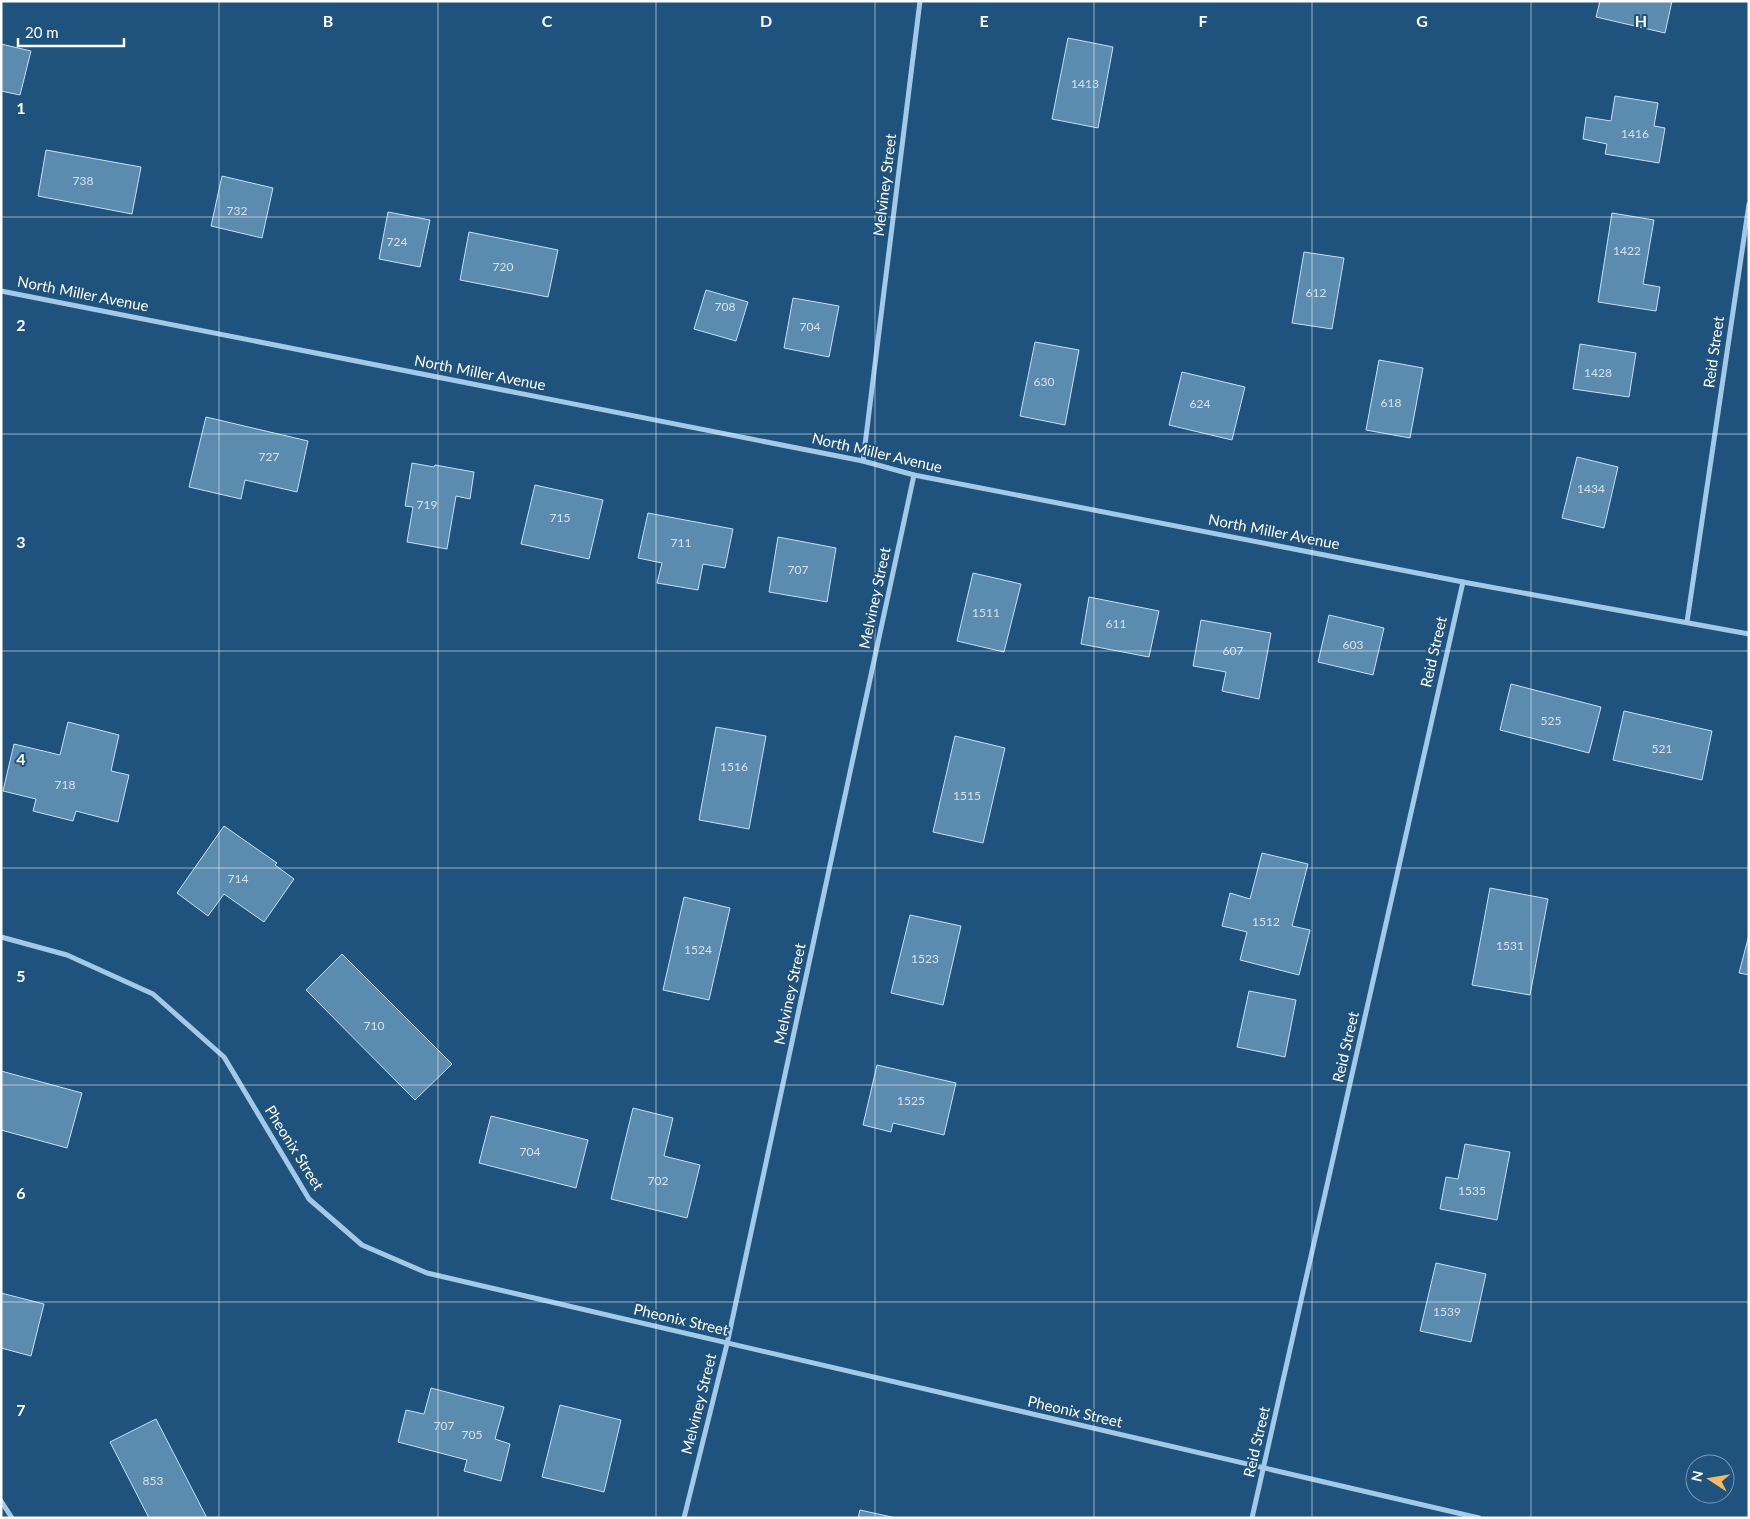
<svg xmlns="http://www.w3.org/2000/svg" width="1750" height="1519" font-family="Lato,sans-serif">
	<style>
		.building { fill: #5c8bb0; stroke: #c5e0f6 }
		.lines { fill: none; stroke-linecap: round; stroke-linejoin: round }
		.street { stroke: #a2c9e7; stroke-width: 5 }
		.grid { fill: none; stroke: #fff; stroke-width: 1; stroke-opacity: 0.55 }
		.labels { text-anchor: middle; stroke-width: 4; stroke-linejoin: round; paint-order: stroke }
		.number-label { font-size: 12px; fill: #d6e2eb }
		.street-label { font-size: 15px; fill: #fff; stroke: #1f527d }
		.grid-label { font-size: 16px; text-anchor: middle; font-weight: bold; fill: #fff; stroke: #1f527d; stroke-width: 4; stroke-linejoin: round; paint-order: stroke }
	</style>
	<rect width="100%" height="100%" fill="#1f527d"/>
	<g class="building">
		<path d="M1600,1H1672L1665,33L1596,17Z"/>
		<path d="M1068,38L1113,47L1098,128L1052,119Z"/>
		<path d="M1,44L31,51L20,95L1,91Z"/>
		<path d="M1615,96L1658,103L1654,126L1665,128L1659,163L1605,154L1607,144L1583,139L1586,117L1611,121Z"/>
		<path d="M46,150L141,167L132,214L38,196Z"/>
		<path d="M222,176L273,188L262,238L211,226Z"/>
		<path d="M388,212L430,220L420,267L379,259Z"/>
		<path d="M1612,213L1654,220L1643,284L1660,287L1656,311L1598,302Z"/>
		<path d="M469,232L558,250L548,297L460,280Z"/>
		<path d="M1304,252L1344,258L1332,329L1292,323Z"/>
		<path d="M706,290L748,302L736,341L694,329Z"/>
		<path d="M793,298L839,306L829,357L784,348Z"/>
		<path d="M1035,342L1079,350L1065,425L1020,416Z"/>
		<path d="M1580,344L1636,353L1629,397L1573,389Z"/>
		<path d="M1379,360L1423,368L1410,438L1366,430Z"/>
		<path d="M1182,372L1245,387L1232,440L1169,425Z"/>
		<path d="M206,417L308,441L297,492L245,480L241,499L189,487Z"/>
		<path d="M1577,457L1618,467L1604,528L1562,518Z"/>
		<path d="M412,463L434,467L435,465L474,472L470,499L456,496L447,549L407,542L413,507L405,506Z"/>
		<path d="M535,485L603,500L589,559L521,544Z"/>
		<path d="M648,513L733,529L725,568L703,564L698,590L657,583L662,563L638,558Z"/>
		<path d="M778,537L836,548L827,602L769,592Z"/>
		<path d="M973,573L1021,584L1004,652L957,641Z"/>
		<path d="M1089,597L1159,611L1149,657L1081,644Z"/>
		<path d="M1329,615L1384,628L1373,675L1318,662Z"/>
		<path d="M1201,620L1271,633L1259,699L1222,691L1226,672L1193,666Z"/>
		<path d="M1511,684L1601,707L1589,753L1500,730Z"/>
		<path d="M1624,711L1712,731L1702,780L1613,760Z"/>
		<path d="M68,722L119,735L111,771L129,775L118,822L76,811L73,821L33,811L36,799L3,791L14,744L60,755Z"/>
		<path d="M716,727L766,736L749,829L699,820Z"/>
		<path d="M955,736L1005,748L983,843L933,832Z"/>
		<path d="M224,826L277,863L275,865L294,879L264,922L224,894L208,916L177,893Z"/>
		<path d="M1262,853L1308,864L1292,926L1310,930L1299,975L1240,960L1247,932L1222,926L1230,893L1250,899Z"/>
		<path d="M1490,888L1548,899L1530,995L1472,985Z"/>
		<path d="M684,897L730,908L709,1000L663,990Z"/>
		<path d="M910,915L961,926L943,1005L891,993Z"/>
		<path d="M1749,935V975L1739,973Z"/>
		<path d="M342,954L452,1064L415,1100L306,990Z"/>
		<path d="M1249,991L1296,1000L1285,1057L1237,1047Z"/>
		<path d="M877,1065L956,1083L944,1135L893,1123L891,1132L863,1125Z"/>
		<path d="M1,1071L82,1093L67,1148L1,1130Z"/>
		<path d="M633,1108L673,1118L664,1156L700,1165L687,1218L611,1199Z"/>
		<path d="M491,1116L588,1140L576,1188L479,1163Z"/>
		<path d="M1465,1144L1510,1152L1497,1220L1440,1209L1446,1177L1458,1179Z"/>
		<path d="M1436,1263L1486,1274L1471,1342L1420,1331Z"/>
		<path d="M1,1293L44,1304L31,1356L1,1348Z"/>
		<path d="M431,1388L504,1407L495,1439L510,1444L501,1481L464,1471L467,1460L398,1442L406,1410L424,1414Z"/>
		<path d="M560,1405L621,1420L604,1492L542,1477Z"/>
		<path d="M156,1419L207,1518H149L110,1442Z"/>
		<path d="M860,1510L896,1518H858Z"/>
	</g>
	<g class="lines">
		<g class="street">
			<path d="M1,291L863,461L914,475L1463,582L1749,634"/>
			<path d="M863,461L920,1"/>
			<path d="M1687,622L1749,204"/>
			<path d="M1,937L67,955L153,994L224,1057L309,1199L362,1245L427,1273L1479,1518"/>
			<path d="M1,1501L12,1518"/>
			<path d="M684,1518L727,1344L914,475"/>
			<path d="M1252,1518L1463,582"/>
		</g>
	</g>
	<path class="grid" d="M219,1V1518M438,1V1518M656,1V1518M875,1V1518M1094,1V1518M1312,1V1518M1531,1V1518M1,217H1749M1,434H1749M1,651H1749M1,868H1749M1,1085H1749M1,1302H1749"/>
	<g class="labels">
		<g class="number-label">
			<text x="1085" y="88">1413</text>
			<text x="1635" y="138">1416</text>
			<text x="83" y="185">738</text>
			<text x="237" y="215">732</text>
			<text x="397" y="246">724</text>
			<text x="1627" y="255">1422</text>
			<text x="503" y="271">720</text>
			<text x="1316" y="297">612</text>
			<text x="725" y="311">708</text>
			<text x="810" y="331">704</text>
			<text x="1598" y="377">1428</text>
			<text x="1044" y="386">630</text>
			<text x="1391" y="407">618</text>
			<text x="1200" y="408">624</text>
			<text x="269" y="461">727</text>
			<text x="1591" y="493">1434</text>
			<text x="427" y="509">719</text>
			<text x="560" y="522">715</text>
			<text x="681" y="547">711</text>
			<text x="798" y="574">707</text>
			<text x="986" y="617">1511</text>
			<text x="1116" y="628">611</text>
			<text x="1353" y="649">603</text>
			<text x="1233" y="655">607</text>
			<text x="1551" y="725">525</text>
			<text x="1662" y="753">521</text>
			<text x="734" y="771">1516</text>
			<text x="65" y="789">718</text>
			<text x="967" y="800">1515</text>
			<text x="238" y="883">714</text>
			<text x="1266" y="926">1512</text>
			<text x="1510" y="950">1531</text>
			<text x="698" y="954">1524</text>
			<text x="925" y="963">1523</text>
			<text x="374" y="1030">710</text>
			<text x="911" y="1105">1525</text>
			<text x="530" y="1156">704</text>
			<text x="658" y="1185">702</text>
			<text x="1472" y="1195">1535</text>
			<text x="1447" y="1316">1539</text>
			<text x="444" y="1430">707</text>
			<text x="472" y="1439">705</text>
			<text x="153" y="1485">853</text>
		</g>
		<g class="street-label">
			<text transform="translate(885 185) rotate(-83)" y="5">Melviney Street</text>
			<text transform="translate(83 294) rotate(11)" y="5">North Miller Avenue</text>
			<text transform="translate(1714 352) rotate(-82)" y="5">Reid Street</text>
			<text transform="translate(480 373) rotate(11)" y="5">North Miller Avenue</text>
			<text transform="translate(877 453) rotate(13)" y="5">North Miller Avenue</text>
			<text transform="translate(1274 532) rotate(11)" y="5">North Miller Avenue</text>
			<text transform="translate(875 598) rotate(-78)" y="5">Melviney Street</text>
			<text transform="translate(1434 652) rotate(-77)" y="5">Reid Street</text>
			<text transform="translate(790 994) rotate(-78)" y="5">Melviney Street</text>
			<text transform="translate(1346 1047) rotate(-77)" y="5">Reid Street</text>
			<text transform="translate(294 1148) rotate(58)" y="5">Pheonix Street</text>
			<text transform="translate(681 1320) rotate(13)" y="5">Pheonix Street</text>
			<text transform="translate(699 1404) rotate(-76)" y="5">Melviney Street</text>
			<text transform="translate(1075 1412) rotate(13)" y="5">Pheonix Street</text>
			<text transform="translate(1257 1442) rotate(-77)" y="5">Reid Street</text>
		</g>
	</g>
	<g class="grid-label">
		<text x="328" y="27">B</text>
		<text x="547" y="27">C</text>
		<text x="766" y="27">D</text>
		<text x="984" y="27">E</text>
		<text x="1203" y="27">F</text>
		<text x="1422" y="27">G</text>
		<text x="1641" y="27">H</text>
		<text x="21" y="114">1</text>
		<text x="21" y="331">2</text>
		<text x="21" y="548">3</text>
		<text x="21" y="765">4</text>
		<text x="21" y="982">5</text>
		<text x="21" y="1199">6</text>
		<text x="21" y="1416">7</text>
	</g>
	<rect width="1750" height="1519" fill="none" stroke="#ffffff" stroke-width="5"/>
	<g transform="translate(1710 1479) rotate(282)"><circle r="24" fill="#1f527d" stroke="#7997b1"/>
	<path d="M0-4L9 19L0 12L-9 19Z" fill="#f5ba61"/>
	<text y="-8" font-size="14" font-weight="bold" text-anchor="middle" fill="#ffffff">N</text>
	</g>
	<path d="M18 38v8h106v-8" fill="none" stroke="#ffffff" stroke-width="2.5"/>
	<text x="25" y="38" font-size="15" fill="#ffffff" stroke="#1f527d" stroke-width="4" paint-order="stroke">20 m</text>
</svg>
